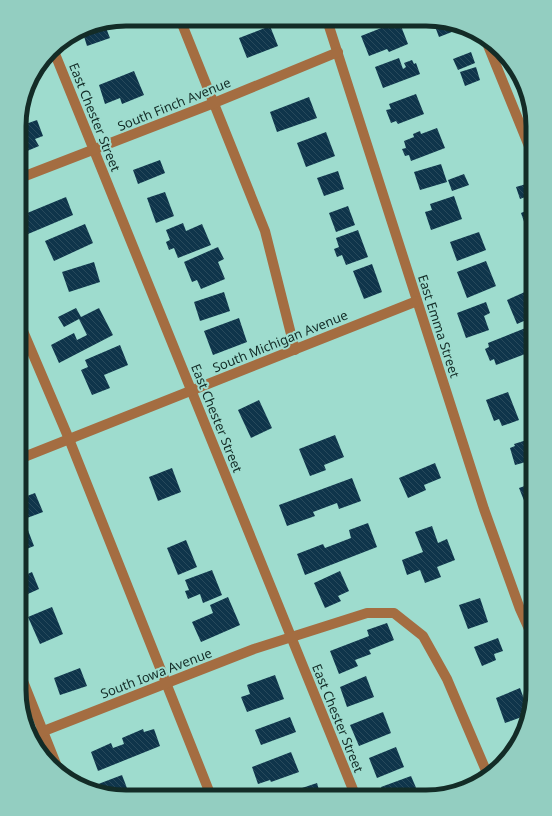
<svg xmlns="http://www.w3.org/2000/svg" width="552" height="816" font-family="'Noto Sans',sans-serif">
	<style>
		.building { fill: url(#building-back-hatch) }
		.lines { fill: none; stroke-linecap: round; stroke-linejoin: round }
		.minor { stroke: #a46d41; stroke-width: 10 }
		.labels { text-anchor: middle; stroke-width: 4; stroke-linejoin: round; paint-order: stroke }
		.street-label { font-size: 13px; fill: #132c27; stroke: #9edcce }
		.rim { fill: none; stroke: #132c27; stroke-width: 5 }
	</style>
	<defs>
		<pattern id="building-back-hatch" width="6" height="6" patternUnits="userSpaceOnUse"><rect width="6" height="6" fill="#0f354b"/><path d="M-1 5l2 2M0 0l6 6M5-1l2 2" fill="none" stroke="#284a5c"/></pattern>
	</defs>
	<rect width="100%" height="100%" fill="#9edcce"/>
	<g class="building">
		<path d="M399,21L408,44L389,52L387,49L369,56L361,36Z"/>
		<path d="M433,21H447L462,28L439,37Z"/>
		<path d="M101,23H104L110,38L87,46L82,30L91,25Z"/>
		<path d="M270,26L278,46L247,58L239,38Z"/>
		<path d="M471,52L475,63L458,70L453,59Z"/>
		<path d="M399,58L403,69L406,67L404,63L412,60L414,64L416,63L420,74L383,88L375,67Z"/>
		<path d="M476,67L480,80L465,86L460,72Z"/>
		<path d="M134,71L144,95L122,104L120,98L105,104L99,85Z"/>
		<path d="M416,94L424,114L398,124L396,121L391,123L386,110L391,109L389,104Z"/>
		<path d="M25,96L29,106L21,109Z"/>
		<path d="M309,97L317,118L277,132L270,112Z"/>
		<path d="M37,120L43,136L35,139L39,146L20,154V126Z"/>
		<path d="M437,128L445,148L411,161L409,155L405,156L402,149L406,148L404,141L414,137L413,134L420,131L421,134Z"/>
		<path d="M326,132L335,156L306,167L297,143Z"/>
		<path d="M160,160L165,173L138,184L133,170Z"/>
		<path d="M441,164L447,182L420,190L414,172Z"/>
		<path d="M338,171L344,189L324,196L317,178Z"/>
		<path d="M464,174L469,185L452,191L448,180Z"/>
		<path d="M533,182V194L520,199L516,187Z"/>
		<path d="M165,192L174,216L156,223L147,198Z"/>
		<path d="M454,196L462,219L431,230L425,212L432,210L430,204Z"/>
		<path d="M66,197L73,215L21,237L20,216Z"/>
		<path d="M348,206L355,225L336,232L329,213Z"/>
		<path d="M533,208V228L527,230L521,213Z"/>
		<path d="M183,223L186,231L202,224L211,245L178,258L174,248L169,250L166,242L170,240L166,230Z"/>
		<path d="M85,224L93,243L54,261L45,241Z"/>
		<path d="M358,230L368,257L346,265L342,255L337,257L334,249L339,247L336,238Z"/>
		<path d="M479,232L486,250L457,261L450,242Z"/>
		<path d="M218,247L224,259L218,262L225,279L201,289L197,280L192,282L184,262Z"/>
		<path d="M486,261L496,286L467,298L457,272Z"/>
		<path d="M94,262L100,282L69,292L62,272Z"/>
		<path d="M372,264L382,292L364,299L353,271Z"/>
		<path d="M527,291L530,298L533,297V317L517,324L507,300Z"/>
		<path d="M224,292L230,311L200,321L194,302Z"/>
		<path d="M486,302L490,313L484,316L489,330L466,338L457,313Z"/>
		<path d="M76,308L81,317L99,308L113,335L59,363L51,345L74,333L77,340L87,335L79,319L64,327L58,317Z"/>
		<path d="M239,318L247,342L213,355L204,331Z"/>
		<path d="M533,325V351L496,365L494,359L490,361L485,349L489,347L488,343Z"/>
		<path d="M120,345L128,365L104,375L110,388L92,395L81,370L88,367L85,360Z"/>
		<path d="M508,392L519,420L502,426L499,419L494,421L486,400Z"/>
		<path d="M259,400L272,428L251,438L238,410Z"/>
		<path d="M335,435L344,457L324,465L326,470L310,476L299,449Z"/>
		<path d="M533,438V460L515,465L510,448L515,446L514,444Z"/>
		<path d="M435,463L441,478L424,485L426,490L408,498L399,478Z"/>
		<path d="M172,468L181,492L158,501L149,477Z"/>
		<path d="M352,478L361,501L339,509L337,503L313,512L315,516L287,526L279,505Z"/>
		<path d="M533,483V506L527,508L519,488Z"/>
		<path d="M35,493L43,512L19,521V499Z"/>
		<path d="M368,523L377,547L305,575L297,554L323,544L325,548L351,538L349,530Z"/>
		<path d="M26,525L34,546L19,552V528Z"/>
		<path d="M432,526L438,543L447,539L455,560L437,567L441,577L425,583L420,570L407,575L402,560L423,552L415,532Z"/>
		<path d="M186,540L197,567L178,575L167,548Z"/>
		<path d="M212,570L222,595L203,603L200,594L188,599L185,591L189,590L185,580Z"/>
		<path d="M340,571L349,591L338,596L341,601L325,608L314,583Z"/>
		<path d="M32,572L39,589L19,598V578Z"/>
		<path d="M228,597L240,625L201,642L192,622L213,613L210,605Z"/>
		<path d="M480,598L488,622L468,629L459,605Z"/>
		<path d="M52,607L63,634L40,644L28,617Z"/>
		<path d="M387,623L394,640L369,650L371,654L355,660L358,666L339,674L330,651L369,636L367,630Z"/>
		<path d="M498,638L503,651L494,654L496,660L482,666L474,647Z"/>
		<path d="M80,668L87,686L60,695L54,678Z"/>
		<path d="M275,675L284,699L247,712L241,697L250,694L247,685Z"/>
		<path d="M366,676L374,697L347,707L340,687Z"/>
		<path d="M520,688L528,710L527,715L505,723L496,698Z"/>
		<path d="M383,712L391,733L359,746L350,725Z"/>
		<path d="M290,717L296,732L261,745L255,730Z"/>
		<path d="M143,729L144,732L154,729L160,746L98,771L91,752L111,743L113,748L124,744L122,738Z"/>
		<path d="M396,747L404,767L377,778L369,758Z"/>
		<path d="M515,748V750L507,756L506,752Z"/>
		<path d="M291,752L299,772L271,782L270,780L258,784L252,767Z"/>
		<path d="M122,775L130,796H112L94,789L93,786Z"/>
		<path d="M411,776L417,790L399,797H385L381,787Z"/>
		<path d="M317,783L321,797H284V794Z"/>
	</g>
	<g class="lines">
		<g class="minor">
			<path d="M180,19L265,231L295,350"/>
			<path d="M327,20L484,509L520,609L533,638"/>
			<path d="M485,38L533,156"/>
			<path d="M53,49L356,797"/>
			<path d="M20,178L214,103L338,52"/>
			<path d="M20,324L69,439L211,796"/>
			<path d="M19,459L417,301"/>
			<path d="M19,671L60,774"/>
			<path d="M31,736L254,649L367,613H394L423,636L447,679L487,773"/>
		</g>
	</g>
	<g class="labels">
		<g class="street-label">
			<text transform="translate(174 104) rotate(-22)" y="5">South Finch Avenue</text>
			<text transform="translate(95 117) rotate(68)" y="5">East Chester Street</text>
			<text transform="translate(439 326) rotate(72)" y="5">East Emma Street</text>
			<text transform="translate(280 341) rotate(-22)" y="5">South Michigan Avenue</text>
			<text transform="translate(217 418) rotate(68)" y="5">East Chester Street</text>
			<text transform="translate(156 673) rotate(-21)" y="5">South Iowa Avenue</text>
			<text transform="translate(338 718) rotate(68)" y="5">East Chester Street</text>
		</g>
	</g>
	<path d="M0 0H552V816H0ZM126 26H426A100 100 0 0 1 526 126V690A100 100 0 0 1 426 790H126A100 100 0 0 1 26 690V126A100 100 0 0 1 126 26Z" fill="#93cec1" fill-rule="evenodd"/>
	<path class="rim" d="M126 26H426A100 100 0 0 1 526 126V690A100 100 0 0 1 426 790H126A100 100 0 0 1 26 690V126A100 100 0 0 1 126 26Z"/>
</svg>
